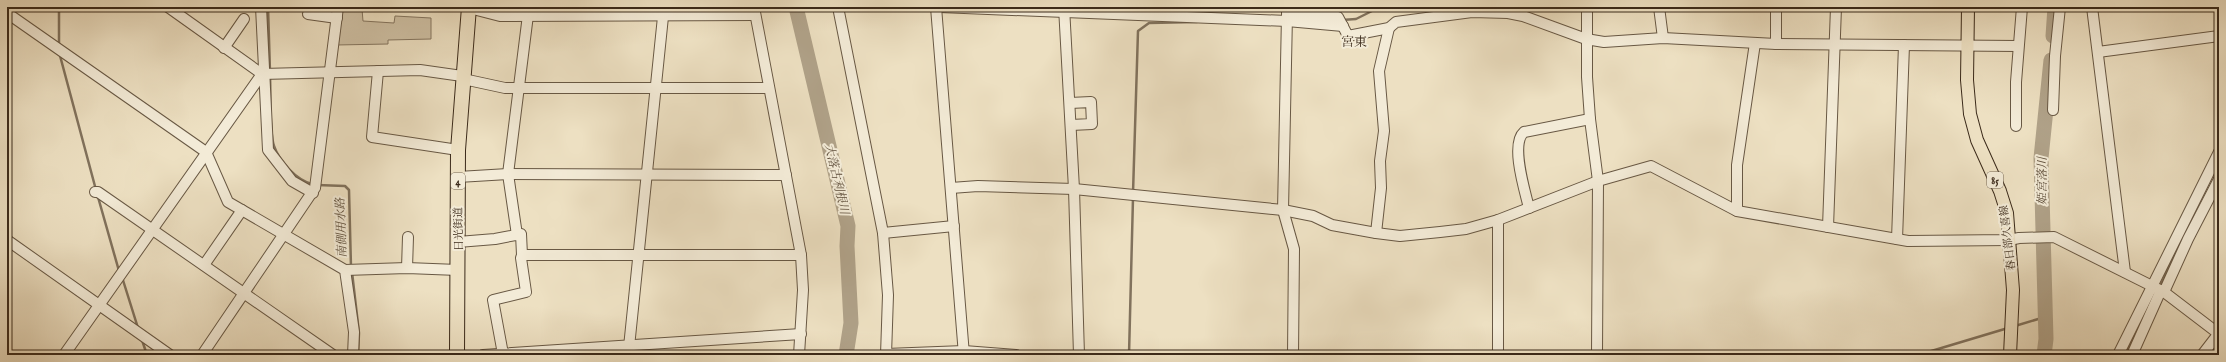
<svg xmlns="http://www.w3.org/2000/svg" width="2226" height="362" font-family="'IM FELL English','Noto Serif JP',serif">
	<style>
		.green { fill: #cfc1a5; stroke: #857660 }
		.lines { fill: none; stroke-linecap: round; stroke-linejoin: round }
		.stream { stroke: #81725d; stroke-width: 2.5 }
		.river { stroke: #b0a289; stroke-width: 15 }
		.minor-casing { stroke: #685844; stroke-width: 12 }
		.major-casing { stroke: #3b2a1a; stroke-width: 14 }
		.highway-casing { stroke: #3b2a1a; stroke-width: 16 }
		.minor { stroke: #f3ebd7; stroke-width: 10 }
		.major { stroke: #ede0c2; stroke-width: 12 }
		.highway { stroke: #ede0c2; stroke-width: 14 }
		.labels { text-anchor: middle; stroke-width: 4; stroke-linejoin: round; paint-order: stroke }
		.shield { fill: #f3ebd7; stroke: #726453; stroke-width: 1 }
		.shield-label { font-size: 10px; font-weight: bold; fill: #3b2a1a }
		.street-label { font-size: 11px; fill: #3b2a1a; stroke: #f3ebd7 }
		.water-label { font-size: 12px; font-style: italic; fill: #5e4e3b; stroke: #f3ebd7 }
		.quarter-label { font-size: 13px; fill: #3b2a1a; stroke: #f3ebd7 }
	</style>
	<rect width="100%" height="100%" fill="#ede0c2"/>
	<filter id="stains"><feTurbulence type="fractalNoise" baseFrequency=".005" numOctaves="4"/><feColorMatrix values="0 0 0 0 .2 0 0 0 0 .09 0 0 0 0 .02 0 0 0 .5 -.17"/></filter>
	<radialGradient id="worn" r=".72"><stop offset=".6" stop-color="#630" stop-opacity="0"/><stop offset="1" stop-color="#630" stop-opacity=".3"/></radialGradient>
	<path class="green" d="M342,7L362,9L363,21L394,23L395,16L431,18V39L388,40V44L336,45Z"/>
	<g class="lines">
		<g class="stream">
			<path d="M268,7L270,72"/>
			<path d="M1342,20L1356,19L1380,7"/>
			<path d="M59,45V7"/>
			<path d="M59,52L96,190"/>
			<path d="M270,77C271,95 269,131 274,146C279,161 296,180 312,184"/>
			<path d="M317,185L345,186L349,190L351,267"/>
			<path d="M1133,193L1138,31L1149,23L1197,22"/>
			<path d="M98,197L119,271"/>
			<path d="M352,272L359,333L358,355"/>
			<path d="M122,277L138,328"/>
			<path d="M2160,287L2184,233"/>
			<path d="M2015,326L2045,317"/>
			<path d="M142,340L147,355"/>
			<path d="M1129,355L1133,198"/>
			<path d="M1918,355L2008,328"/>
			<path d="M2125,355L2135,336"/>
		</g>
		<g class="river">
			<path d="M796,7L848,226L847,246L851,323L846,355"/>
			<path d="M2053,36L2055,7"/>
			<path d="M2044,355L2046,339L2041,158L2051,60"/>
		</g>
		<g class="minor-casing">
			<g id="minor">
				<path d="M168,7L262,74"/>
				<path d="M261,7L268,150L292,181L313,193"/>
				<path d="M754,7L801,255L803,290L799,355"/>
				<path d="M838,7L883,233L888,295L886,355"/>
				<path d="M936,7L964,355"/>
				<path d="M940,7L1287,21L1343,26"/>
				<path d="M1064,7L1074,189L1079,355"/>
				<path d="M1587,7V77L1590,119L1598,181L1597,355"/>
				<path d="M1659,7L1663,38"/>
				<path d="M1776,7V44"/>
				<path d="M2092,7L2125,272"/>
				<path d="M469,8L500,16L755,15"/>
				<path d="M7,13L206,152L228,202L345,270L354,332L353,355"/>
				<path d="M1287,13L1338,17L1348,36L1389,28L1396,22L1472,12L1508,13L1523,16L1586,39L1604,42L1663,38L1776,44L2018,46"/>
				<path d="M308,14L337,18"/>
				<path d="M1287,15L1283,210L1294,249L1293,355"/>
				<path d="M224,48L244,19"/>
				<path d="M2098,52L2219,36"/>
				<path d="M378,71L372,137L458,150"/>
				<path d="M1070,103L1091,102L1092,124L1071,125"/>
				<path d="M2053,110L2055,56L2060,7"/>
				<path d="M2016,126V82L2022,7"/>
				<path d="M458,177L508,174L786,175"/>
				<path d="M951,188L978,186L1074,189L1283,210L1313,216L1332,225L1376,233L1400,236L1440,232L1466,229L1498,220L1598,181L1651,166L1737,211L1908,241L2009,240L2019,238L2054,237L2164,292L2219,334"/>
				<path d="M95,192H98L333,355"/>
				<path d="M1529,208C1525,191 1510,144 1524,132L1590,119"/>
				<path d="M1737,211V165L1755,43"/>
				<path d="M1828,227L1836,7"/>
				<path d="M883,233L954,226"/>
				<path d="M1376,233L1381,188L1380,161L1384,131L1379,71L1389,28"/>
				<path d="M517,235L508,174L529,7"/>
				<path d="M1897,239L1904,45"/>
				<path d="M7,240L170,355"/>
				<path d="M458,242L495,239L521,234L522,255H801"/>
				<path d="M204,265L242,210"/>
				<path d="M407,268L408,237"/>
				<path d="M345,270L407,268L458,270"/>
				<path d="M2164,292L2188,239L2219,179"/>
				<path d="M503,354L493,300L526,292L521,258L522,255"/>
				<path d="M886,354L964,351L1016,355"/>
				<path d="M64,355L262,74L420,70L462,76L468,80L505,88H769"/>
				<path d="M202,355L315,188L338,7"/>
				<path d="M483,355L801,334"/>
				<path d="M630,355L629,347L664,7"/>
				<path d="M1498,355V220"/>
				<path d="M2118,355L2219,152"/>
				<path d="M2132,355L2161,290"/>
				<path d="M2202,355L2219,333"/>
			</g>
		</g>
		<g class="major-casing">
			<path id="major" d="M1968,7L1967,80L1970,114L1977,140L2000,191L2007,213L2013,290L2010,355"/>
		</g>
		<g class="highway-casing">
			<path id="highway" d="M457,355L458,150L469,7"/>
		</g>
		<use href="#minor" class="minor"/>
		<use href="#major" class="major"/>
		<use href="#highway" class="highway"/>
	</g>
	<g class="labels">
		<g class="shield">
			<rect x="1987" y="172" width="16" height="16" rx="3"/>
			<rect x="451" y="173" width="14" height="16" rx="3"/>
		</g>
		<g class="shield-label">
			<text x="1995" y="184">85</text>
			<text x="458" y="185">4</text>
		</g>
		<g class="street-label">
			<text transform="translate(458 229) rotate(-91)" y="4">日光街道</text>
			<text transform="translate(2007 238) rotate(-97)" y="4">春日部久喜線</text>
		</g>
		<g class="water-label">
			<text transform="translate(837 179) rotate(77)" y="4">大落古利根川</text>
			<text transform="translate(2042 181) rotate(-90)" y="4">姫宮落川</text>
			<text transform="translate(341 228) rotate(-92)" y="4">南側用水路</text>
		</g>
		<g class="quarter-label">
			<text x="1354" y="46">宮東</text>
		</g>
	</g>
	<rect width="2226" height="362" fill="none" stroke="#ede0c2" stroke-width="24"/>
	<rect x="8" y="8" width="2210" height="346" fill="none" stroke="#3b2a1a" stroke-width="2"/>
	<rect x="12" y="12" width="2202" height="338" fill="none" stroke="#3b2a1a"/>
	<rect width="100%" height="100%" filter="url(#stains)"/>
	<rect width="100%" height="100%" fill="url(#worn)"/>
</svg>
